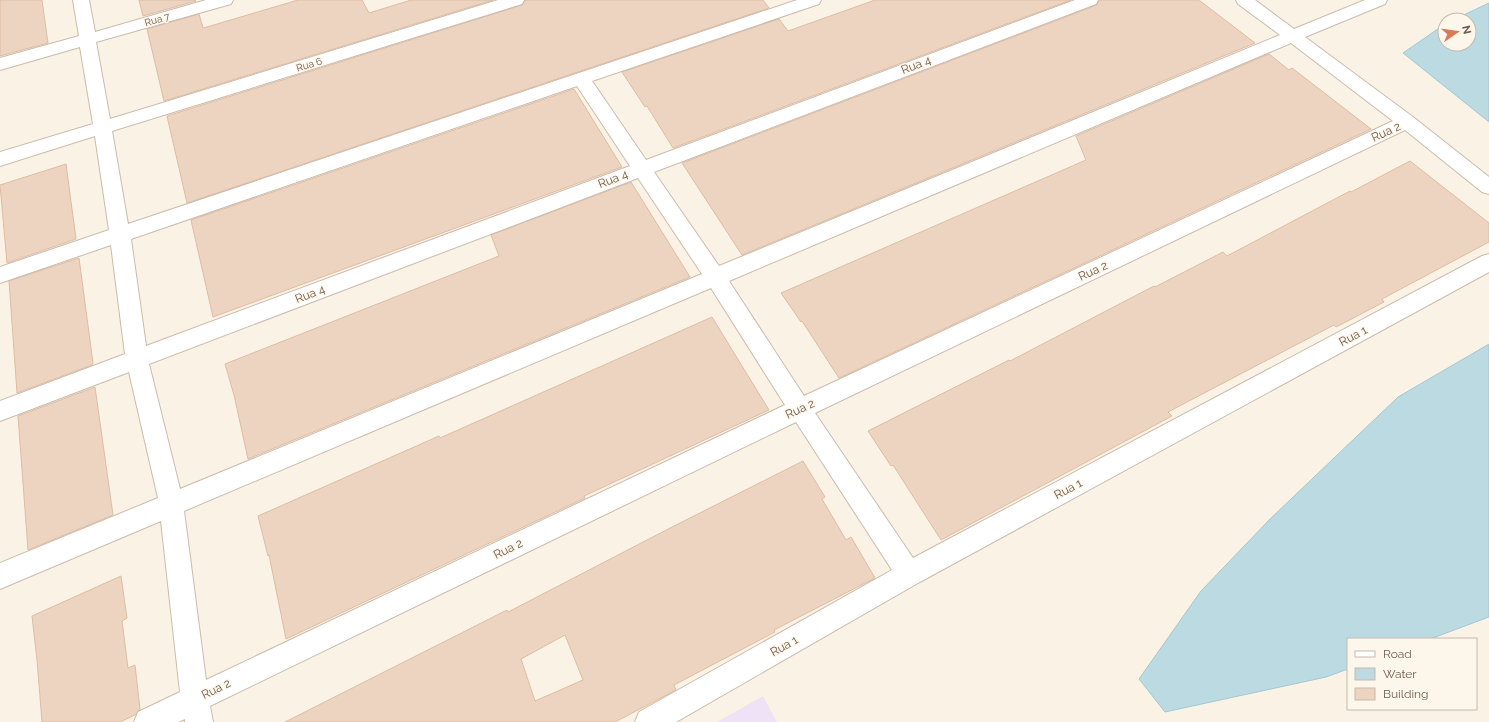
<svg xmlns="http://www.w3.org/2000/svg" width="1489" height="722" font-family="Raleway,sans-serif">
	<style>
		.education { fill: #f0e2f6 }
		.water { fill: #bcdae2; stroke: #a3c8d2 }
		.building { fill: #edd4c0; stroke: #debca2; fill-rule: evenodd }
		.lines { fill: none; stroke-linecap: round; stroke-linejoin: round }
		.minor-casing { stroke: #cabbad; stroke-width: 2 }
		.minor { fill: #fff; fill-rule: evenodd }
		.labels { text-anchor: middle; stroke-width: 3; stroke-linejoin: round; paint-order: stroke }
		.far-street-label { font-size: 10px; fill: #705c4d; stroke: #fdf7eb }
		.street-label { font-size: 12px; fill: #705c4d; stroke: #fdf7eb }
	</style>
	<rect width="100%" height="100%" fill="#faf3e5"/>
	<path class="education" d="M763,696L777,722H717Z"/>
	<g class="water">
		<path d="M1489,3V122L1403,53L1445,24V44H1469V20H1453Z"/>
		<path d="M1489,344V617L1430,639H1348V669L1326,677L1165,712L1139,679L1201,591L1270,519L1398,397Z"/>
	</g>
	<g class="building">
		<path d="M0,0H42L48,43L0,56Z"/>
		<path d="M139,0H195L196,1L143,16Z"/>
		<path d="M298,0H362L369,13L411,0H493L164,101L147,29L199,14L203,28L207,27Z"/>
		<path d="M525,0H763L769,8L187,203L167,116L522,5Z"/>
		<path d="M875,0H1071L673,148L647,106L645,107L622,72L779,19L788,31Z"/>
		<path d="M1099,0H1199L1255,43L742,255L682,163L1097,5Z"/>
		<path d="M1269,54L1289,70L1292,68L1371,129L839,378L802,321L801,322L781,293L1086,160L1076,136Z"/>
		<path d="M574,89L622,167L213,317L191,220Z"/>
		<path d="M1410,161L1489,223V242L1382,299L1384,302L1336,327L1334,325L1168,412L1172,416L941,540L893,465L891,466L868,431L1009,360L1010,361L1154,286L1155,287L1223,252L1227,256L1350,191L1351,192Z"/>
		<path d="M66,164L76,239L7,263L0,185Z"/>
		<path d="M631,182L690,277L248,459L234,395L225,364L499,256L491,235Z"/>
		<path d="M79,258L93,363L92,365L17,393L9,281Z"/>
		<path d="M712,317L769,410L584,496L585,498L286,639L269,555L268,556L258,516L439,436L440,438Z"/>
		<path d="M95,387L113,515L28,550L18,416Z"/>
		<path d="M803,461L825,497L822,499L846,540L851,537L875,578L774,630L775,632L674,685L676,690L615,722H285L507,610L508,612L674,526ZM565,635L583,680L535,701L521,659Z"/>
		<path d="M121,576L127,618L122,621L128,668L135,665L140,709L135,715L120,722H42L37,660L32,616Z"/>
	</g>
	<g class="lines">
		<g class="minor-casing">
			<path id="minor" d="M73,0H89L95,32L206,0H233L231,4L96,42L110,119L498,0H524L522,4L112,131L128,224L797,0H821L819,4L592,81L646,160L1075,0H1098L1096,4L654,172L719,266L1280,35L1238,4L1236,0H1255L1294,29L1365,0H1387L1385,4L1305,37L1413,117L1489,177V194L1482,192L1405,130L815,413L913,558L1482,256L1489,254V272L918,583L676,722H635L639,712L892,570L796,422L210,706L213,722H185V719L178,722H134L138,712L180,692L161,521L0,589V563L158,498L129,372L0,421V401L125,354L111,245L0,283V267L109,230L95,136L0,166V152L93,124L80,47L0,70V58L79,36ZM1291,43L1393,121L804,396L729,281ZM577,86L630,166L146,346L131,239ZM638,178L702,274L180,489L149,364ZM711,288L785,405L206,680L184,511Z"/>
		</g>
		<use href="#minor" class="minor"/>
	</g>
	<g class="labels">
		<g class="far-street-label">
			<text transform="translate(157 19) rotate(-16)" y="4">Rua 7</text>
			<text transform="translate(309 64) rotate(-17)" y="4">Rua 6</text>
		</g>
		<g class="street-label">
			<text transform="translate(916 65) rotate(-21)" y="4">Rua 4</text>
			<text transform="translate(1386 132) rotate(-25)" y="4">Rua 2</text>
			<text transform="translate(613 179) rotate(-21)" y="4">Rua 4</text>
			<text transform="translate(1093 271) rotate(-25)" y="4">Rua 2</text>
			<text transform="translate(310 294) rotate(-21)" y="4">Rua 4</text>
			<text transform="translate(1353 336) rotate(-28)" y="4">Rua 1</text>
			<text transform="translate(800 409) rotate(-25)" y="4">Rua 2</text>
			<text transform="translate(1068 489) rotate(-28)" y="4">Rua 1</text>
			<text transform="translate(508 549) rotate(-26)" y="4">Rua 2</text>
			<text transform="translate(784 646) rotate(-30)" y="4">Rua 1</text>
			<text transform="translate(216 689) rotate(-26)" y="4">Rua 2</text>
		</g>
	</g>
	<rect x="1347" y="638" width="130" height="72" fill="#fdf7eb" stroke="#c5b9ac"/>
	<rect x="1355" y="651" width="20" height="6" fill="#ffffff" stroke="#c5b9ac"/>
	<text x="1383" y="658" font-size="12" fill="#705c4d">Road</text>
	<rect x="1355" y="668" width="20" height="12" fill="#bcdae2" stroke="#c5b9ac"/>
	<text x="1383" y="678" font-size="12" fill="#705c4d">Water</text>
	<rect x="1355" y="688" width="20" height="12" fill="#edd4c0" stroke="#c5b9ac"/>
	<text x="1383" y="698" font-size="12" fill="#705c4d">Building</text>
	<g transform="translate(1457 32) rotate(77)"><circle r="19" fill="#fdf7eb" stroke="#c5b9ac"/>
	<path d="M0-3L7 15L0 10L-7 15Z" fill="#d87b56"/>
	<text y="-6" font-size="11" font-weight="bold" text-anchor="middle" fill="#705c4d">N</text>
	</g>
</svg>
